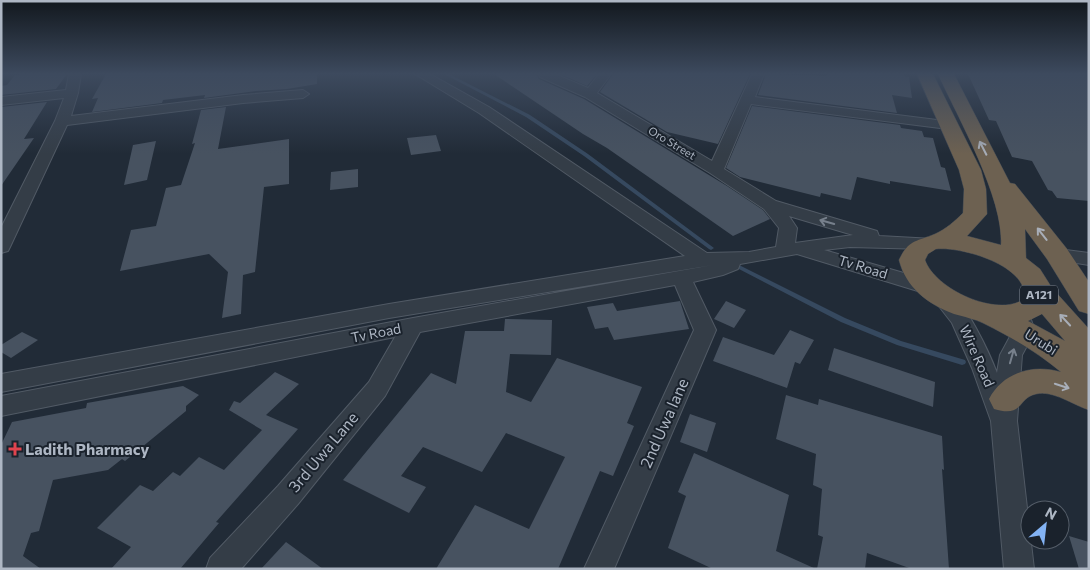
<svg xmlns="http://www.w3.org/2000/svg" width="1090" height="570" font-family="Commissioner,sans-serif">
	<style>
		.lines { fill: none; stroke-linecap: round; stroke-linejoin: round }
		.stream { fill: #36495f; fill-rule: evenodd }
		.building { fill: #475260 }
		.minor-casing { stroke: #515a65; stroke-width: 2 }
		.highway-casing { stroke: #3e4752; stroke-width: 1 }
		.minor { fill: #343d47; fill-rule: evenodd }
		.highway { fill: #6d6151; fill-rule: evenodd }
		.oneway { stroke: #a8aeb8 }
		.oneway2 { stroke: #77808c }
		.health-dot { fill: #e0444e; stroke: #1a222c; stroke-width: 2 }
		.labels { text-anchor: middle; stroke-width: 4; stroke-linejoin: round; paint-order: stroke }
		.far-street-label { font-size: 11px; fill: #aeb7c4; stroke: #1a222c }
		.shield { fill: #1a222c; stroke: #828a96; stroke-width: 1 }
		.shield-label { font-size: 12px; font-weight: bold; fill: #aeb7c4 }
		.street-label { font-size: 14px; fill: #aeb7c4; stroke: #1a222c }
		.near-street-label { font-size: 16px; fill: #aeb7c4; stroke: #1a222c }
		.near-poi-label { font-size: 16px; font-weight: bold; fill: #aeb7c4; stroke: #1a222c; text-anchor: start }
	</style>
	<rect width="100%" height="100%" fill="#212b37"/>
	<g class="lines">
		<g class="stream">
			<path d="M444,74H449L530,115L588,154L714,248L711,250L709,249L584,156L526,117Z"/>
			<path d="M739,265L845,318L901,341L965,360L966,362L965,364L962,365L897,345L841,322L737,268L736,267Z"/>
		</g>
	</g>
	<g class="building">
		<path d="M24,74H67L56,89L1,95V86L7,85L15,75Z"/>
		<path d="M106,74H317V84L287,89L256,91L204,98L205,95L163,100L162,103L92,112L98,98L92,99Z"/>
		<path d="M494,74H536L539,79L584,99L727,186L763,210L770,219L733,236L607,148L583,134Z"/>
		<path d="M560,74H597L587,86Z"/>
		<path d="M613,74H750L718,144L667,132L600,92Z"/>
		<path d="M766,74L826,76L827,74H904V76L909,77L912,98L892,95L897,113L758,95Z"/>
		<path d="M968,74H1089V201L1057,198L1052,191L1048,190L1032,161L1012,157L996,121L989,120Z"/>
		<path d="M47,102L24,139L34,138L1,186V107Z"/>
		<path d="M752,106L900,125L901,128L922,131L924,137L933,138L941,167L945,168L951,191L890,181V184L857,177L851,200L821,193L820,197L740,177L726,168Z"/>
		<path d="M226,107L218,149L289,139V184L264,187L255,272L243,275L241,314L222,318L228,272L209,254L120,271L131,230L156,226L166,188L181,185L195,143L192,144L201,110Z"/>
		<path d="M436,135L441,151L411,155L407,138Z"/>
		<path d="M156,141L147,180L124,185L133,145Z"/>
		<path d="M358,169V187L330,190L331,172Z"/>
		<path d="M680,301L689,329L614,340L608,327L595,329L587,307L613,303L617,311Z"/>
		<path d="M726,301L746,310L734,328L714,319Z"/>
		<path d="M505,319L552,320L551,355L510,354L506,392L531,402L557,358L642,387L627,423L634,426L613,476L600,471L558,569H436L475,505L529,529L565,457L506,433L482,472L423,447L401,476L426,487L409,513L343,480L431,373L456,384L465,331H504Z"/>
		<path d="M790,330L814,340L800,364L795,362L787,388L713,361L723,337L774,355Z"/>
		<path d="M22,332L38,340L11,358L1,352V345Z"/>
		<path d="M834,348L935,382L933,407L828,370Z"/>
		<path d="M275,372L299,384L266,415L298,429L216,522L219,523L180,569H111L131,547L97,528L140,485L153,491L173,472L180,476L199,457L224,470L262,430L229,410L234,401L240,403Z"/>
		<path d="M183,386L199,395L186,406V411L125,461L122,459L108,470L53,480L39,531L31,533L23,556L41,569H1V445L12,422L86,408L87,403Z"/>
		<path d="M786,395L818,405L819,399L942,436L944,470L942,469L949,569H912L867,553L865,569H817L823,537L818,535L822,489L813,485L816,454L776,439Z"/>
		<path d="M690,414L716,423L707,452L680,442Z"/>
		<path d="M694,453L789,495L776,551L816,569H713L668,548L686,496L678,492Z"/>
		<path d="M1069,536L1089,542V569H1079Z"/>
		<path d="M286,542L323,569H261Z"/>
	</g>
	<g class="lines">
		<g class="minor-casing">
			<g id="minor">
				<path d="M69,74H81L78,93L71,116L243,95L303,90L309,94L303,98L243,103L67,125L10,247L8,251L1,253V228L55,121L64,98L1,105V97L66,90Z"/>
				<path d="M415,74H430L489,107L707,253L749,252L776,247L779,228L764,209L710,173L585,97L540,77L538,74H555L588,88L599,74H611L597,93L712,161L752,74H764L755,97L953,122L955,125L953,128L948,129L751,104L724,169L776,201L877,231L879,236L934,239L936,243L934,247L927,249L850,247L824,250L935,282L938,287L936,290C940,289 943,289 947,291C965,300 990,354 997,373L1000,355L1013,331L1010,319L1013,314L1021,311L1029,314L1035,331L1022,355L1017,421L1034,569H1004L991,421L972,368L952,323L931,296L933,292L928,294L921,292L797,254L740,264L738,269L723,275L693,282L716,330L614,569H584L694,330L675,285L420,332L385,396L298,504L241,569H206L210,558L278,486L369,382L395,337L1,416V396L413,318L713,265L389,318L1,392V374L389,304L685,256L479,113ZM789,216L853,235L795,243L797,228Z"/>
				<path d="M1058,249L1089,253V265L1051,259L1049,255L1051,251Z"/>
			</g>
		</g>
		<g class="highway-casing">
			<path id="highway" d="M917,74H933L981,170L986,189L987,214L967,236L1001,245C1004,198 958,118 938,74H954L1010,183L1015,184L1067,249L1089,282V314L1079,311L1047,259L1025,229L1026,258L1040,269L1052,288L1089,329V410C1073,405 1053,390 1036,394C1017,398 1024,418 994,409L989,399C1003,372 1033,364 1061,372C1037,352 1011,337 983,323C975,319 964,317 954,314C928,304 906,288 899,260C909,239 916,242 935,234C946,229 955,221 963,213L964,189L959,170ZM936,249C961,246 1030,266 1024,299C997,318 935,289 925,260L928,254ZM1042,314L1065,341L1028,321Z"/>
		</g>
		<use href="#minor" class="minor"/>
		<use href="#highway" class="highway"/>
	</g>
	<defs><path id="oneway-shaft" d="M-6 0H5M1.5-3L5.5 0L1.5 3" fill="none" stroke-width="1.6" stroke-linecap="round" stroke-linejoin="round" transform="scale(1.25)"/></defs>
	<g class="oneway">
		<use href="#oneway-shaft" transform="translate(983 148) rotate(-117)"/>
		<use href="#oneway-shaft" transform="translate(1042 234) rotate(-128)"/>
		<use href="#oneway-shaft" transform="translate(1065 320) rotate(-133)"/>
		<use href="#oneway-shaft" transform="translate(1062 386) rotate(18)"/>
	</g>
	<g class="oneway2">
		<use href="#oneway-shaft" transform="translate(827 222) rotate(-164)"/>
		<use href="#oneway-shaft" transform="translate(1012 356) rotate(-74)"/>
	</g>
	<linearGradient id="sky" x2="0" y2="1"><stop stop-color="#12181e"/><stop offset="0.48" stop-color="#3d4a5e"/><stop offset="1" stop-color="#3d4a5e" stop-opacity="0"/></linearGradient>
	<rect width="1090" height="154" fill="url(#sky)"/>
	<path class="health-dot" d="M12.5 441.5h5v5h5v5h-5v5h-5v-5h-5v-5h5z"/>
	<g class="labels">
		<g class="far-street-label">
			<text transform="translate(672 143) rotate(31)" y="4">Oro Street</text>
		</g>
		<rect class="shield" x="1020" y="285.5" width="38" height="19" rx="4"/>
		<g class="shield-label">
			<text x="1039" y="299">A121</text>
		</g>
		<g class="street-label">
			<text transform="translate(863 267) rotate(17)" y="5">Tv Road</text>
			<text transform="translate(376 333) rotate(-11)" y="5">Tv Road</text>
			<text transform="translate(1041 342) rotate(32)" y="5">Urubi</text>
			<text transform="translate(977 356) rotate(66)" y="5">Wire Road</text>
		</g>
		<g class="near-street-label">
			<text transform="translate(664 423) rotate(-66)" y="6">2nd Uwa lane</text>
			<text transform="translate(323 452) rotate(-50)" y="6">3rd Uwa Lane</text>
		</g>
		<g class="near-poi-label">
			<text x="25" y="455">Ladith Pharmacy</text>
		</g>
	</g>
	<rect width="1090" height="570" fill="none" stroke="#aeb7c4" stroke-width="5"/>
	<g transform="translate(1045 525) rotate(28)"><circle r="24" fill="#1a222c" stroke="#555e69"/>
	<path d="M0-4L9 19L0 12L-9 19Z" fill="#83b3f4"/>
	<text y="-8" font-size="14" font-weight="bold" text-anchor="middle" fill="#aeb7c4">N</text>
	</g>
</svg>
